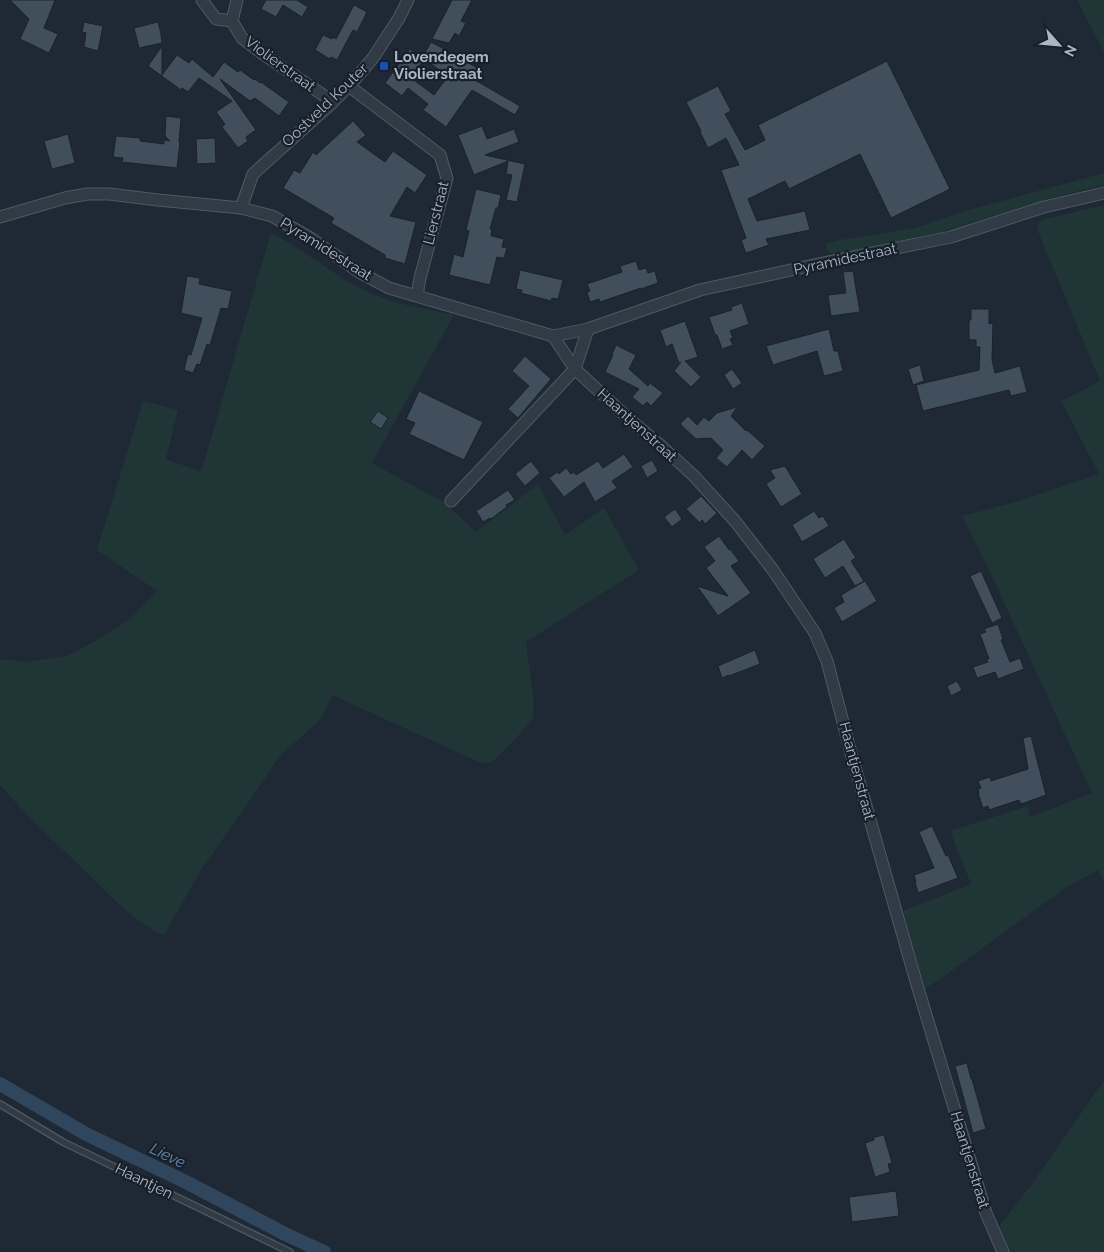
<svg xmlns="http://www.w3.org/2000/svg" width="1104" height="1252" font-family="Raleway,sans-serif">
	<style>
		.green { fill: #203536 }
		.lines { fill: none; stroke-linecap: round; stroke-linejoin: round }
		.canal { stroke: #30465d; stroke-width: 14 }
		.building { fill: #414f5d; stroke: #19222c; fill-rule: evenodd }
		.service-casing { stroke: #4f5964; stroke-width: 8 }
		.minor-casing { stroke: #4f5964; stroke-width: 13 }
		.service { stroke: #313b46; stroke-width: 5.5 }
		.minor { stroke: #313b46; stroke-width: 11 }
		.transit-dot { fill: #1a4fb4; stroke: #17202a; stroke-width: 2 }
		.labels { text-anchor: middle; stroke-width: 4.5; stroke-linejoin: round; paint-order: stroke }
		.poi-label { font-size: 15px; font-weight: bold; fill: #abb6c3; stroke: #17202a; text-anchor: start }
		.street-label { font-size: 15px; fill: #abb6c3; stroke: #17202a }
		.water-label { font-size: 16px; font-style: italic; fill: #6a89a8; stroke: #17202a }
	</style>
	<rect width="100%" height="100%" fill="#1e2935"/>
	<g class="green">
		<path d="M1077,0H1104V52Z"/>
		<path d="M1104,173V185L1051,198L937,233L836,254C828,254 827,251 825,244L840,240L915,228L965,211Z"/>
		<path d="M1104,205V882L1098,870L1065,888L946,975L925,989L903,911L971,884L950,831L1028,806L1030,817L1092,793L983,557L962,516L1016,502L1099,474L1061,401L1100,381L1037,229L1041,220Z"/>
		<path d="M271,232L302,251L345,280L368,292L398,303L454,315L372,463L445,503L476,532L538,484L565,535L604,508L639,570L526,642L534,702L533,719L516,738L492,762L481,763L332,695L322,718L281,755L200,872L164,935C133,922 108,893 84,870C55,842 26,815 0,785V659L26,662L67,656L99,639L131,618L157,591L97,550L143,401L178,410L166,459L201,472Z"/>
		<path d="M1104,1080V1252H1007L996,1230L1032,1184Z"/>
	</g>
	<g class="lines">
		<path class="canal" d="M0,1084L86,1134L186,1182L285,1234L324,1252"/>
	</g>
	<g class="building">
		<path d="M10,0H55L44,28L58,34L49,53L20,39L29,19Z"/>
		<path d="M266,0H297L308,7L302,17L283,5L276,17L261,9Z"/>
		<path d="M452,0H472L461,21L466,23L459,36L455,33L449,43L432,39Z"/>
		<path d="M354,5L367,12L357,32L353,30L337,60L331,57L330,59L315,50L323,35L332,39L333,37L336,39Z"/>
		<path d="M84,22L103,26L98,51L84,47L86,33L82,32Z"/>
		<path d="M158,22L161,34L162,43L139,48L134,28Z"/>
		<path d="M431,42L446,50L443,55L462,66L465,61L481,70L475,80L520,106L515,115L472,90L446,127L423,110L428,104L408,88L402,96L385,83L410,49L422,58ZM424,59L448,76L434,95L411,78Z"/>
		<path d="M162,46V75L177,55L189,63L192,59L213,77L224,62L238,72L240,70L254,80L255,79L260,83L261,82L289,102L279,116L255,98L250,101L220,79L256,130L246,137L248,141L238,148L222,127L225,124L216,112L232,101L199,78L188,92L182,88L181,90L148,66Z"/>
		<path d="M887,61L950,189L891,218L860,154L789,189L785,181L748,199L757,221L805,211L810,230L766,239L769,245L746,253L741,240L746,238L721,170L739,165L726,138L708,148L700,132L701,131L686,102L718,86L731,111L725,114L745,150L765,140L758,125Z"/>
		<path d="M166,116L181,118L179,142H180L177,168L122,162L123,158L113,157L116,136L140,138V141L164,144V140L170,141L165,136Z"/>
		<path d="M353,121L366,135L357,142L385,162L393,151L427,175L415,193L407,187L390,216L416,222L405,264L385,258V255L331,223L334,218L283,188L294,170L300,173L313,152L316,155Z"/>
		<path d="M482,126L487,139L514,129L519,142L485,155L525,164L517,202L506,200L512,175L506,174L508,161L474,175L458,135Z"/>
		<path d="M68,134L75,163L52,169L44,141Z"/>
		<path d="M215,138L216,163L197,164L196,139Z"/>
		<path d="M476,189L501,195L498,208H496L490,229H492L491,236L504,239L502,247L507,248L504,258L497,257L490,285L449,275L454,254L463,257L469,231L466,230Z"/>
		<path d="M636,261L639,270L646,268L648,273L655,271L658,283L641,289V288L600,302L599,299L590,302L587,292L590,291L587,284L622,272L620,266Z"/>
		<path d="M520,270L563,280L558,299L552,298L551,301L521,293L522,290L516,289Z"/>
		<path d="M853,271L860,312L831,316L828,295L846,293L843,272Z"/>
		<path d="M187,276L200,278L199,284L232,291L228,309L221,308L210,345L207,344L200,365L197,364L193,373L184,370L188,354L191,355L202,318L181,313Z"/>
		<path d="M742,303L749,324L730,331L733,338L730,339L733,345L722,349L717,335H715L709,317L732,310L731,307Z"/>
		<path d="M971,309H989V324L993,323L992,360L995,373L1020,366L1027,392L1011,396L1009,390L923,411L916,385L979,370L980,347H976V340H969V320H971Z"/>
		<path d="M685,321L698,357L685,361L701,377L691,387L674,371L681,362L679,363L672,344L666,347L660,330Z"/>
		<path d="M829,329L834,351H838L843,371L824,376L817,351L773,365L766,346Z"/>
		<path d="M616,345L636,355L629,369L648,386L650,383L663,393L651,406L647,402L643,406L632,397L639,389L605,372L613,355L612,354Z"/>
		<path d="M525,356L551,379L518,418L508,409L529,386L512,371Z"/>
		<path d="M920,365L924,381L913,385L908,369Z"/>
		<path d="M732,369L742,383L733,389L724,375Z"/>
		<path d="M419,391L483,422L464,460L409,434L415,423L406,419Z"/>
		<path d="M737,407L731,416L746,431L747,430L765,446L752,460L742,450L727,467L716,458L723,450L711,438L696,439L680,424L688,416L697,425L704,417L709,421L717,413Z"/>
		<path d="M378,411L388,418L381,429L370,422Z"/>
		<path d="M624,454L633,467L612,481L617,488L595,502L584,482L564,497L549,478L557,472L559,474L566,468L571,474L574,472L576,475L598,461L603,468Z"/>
		<path d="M652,460L658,471L647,478L641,466Z"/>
		<path d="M531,461L540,473L525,486L515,474Z"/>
		<path d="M785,466L802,494L781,507L766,484L775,478L770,470Z"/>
		<path d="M508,490L515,500L506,505L507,507L491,519L490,518L483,522L476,511Z"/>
		<path d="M701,496L717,513L705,524L702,520L700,523L686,509Z"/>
		<path d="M675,509L682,519L672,527L664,517Z"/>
		<path d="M814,511L819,518L823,516L829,526L802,542L792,525Z"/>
		<path d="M719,536L729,550L730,549L739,561L731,566L751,593L718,616L697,586L728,596L706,568L715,561L704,547Z"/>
		<path d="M844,539L856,558L851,561L864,581L855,586L843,566L825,578L813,559Z"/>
		<path d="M981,571L1002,618L992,623L970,576Z"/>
		<path d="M865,581L877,601L842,622L834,608L844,602L841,595Z"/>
		<path d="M998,624L1003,639L1001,640L1010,662L1020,658L1024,669L998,679L995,672L977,678L973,667L988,662L986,659H989L980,634L986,632L984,629Z"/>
		<path d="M755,650L760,664L729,676V675L722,678L718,666Z"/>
		<path d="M957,681L962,690L951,696L947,686Z"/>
		<path d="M1031,736L1046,795L1021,804L1019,800L989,810L988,806L983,808L978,793H979L978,789L981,788L978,781L990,777L991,781L1028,769L1023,738Z"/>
		<path d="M932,826L946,856L948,855L958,878L918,893L915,882H916L914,875L934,868L919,832Z"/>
		<path d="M967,1063L971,1079H972L986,1129L973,1133L955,1066Z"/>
		<path d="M884,1135L892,1163L888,1164L890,1172L875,1177L865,1143L874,1140V1137Z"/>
		<path d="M896,1191L899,1216L852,1222L849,1197Z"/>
	</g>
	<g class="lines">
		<g class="service-casing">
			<path id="service" d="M0,1104L63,1142L290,1252"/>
		</g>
		<g class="minor-casing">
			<g id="minor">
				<path d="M202,0L216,19L232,21L237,0"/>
				<path d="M232,21L242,38L263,54L323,95L332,103"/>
				<path d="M349,86L440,155L447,178L420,278L417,295"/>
				<path d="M241,208L253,174L332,103L349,86L373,58L399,18L408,0"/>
				<path d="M0,217L65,198L87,194H109L158,200L241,208L272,216L312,239L359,272L389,288L553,336L588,329L700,290L823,263L951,237L1044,207L1104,193"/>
				<path d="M553,336L575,369L629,419L660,445L693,475L735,521L773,570L815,633L827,661L851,753L917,985L986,1213L1003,1252"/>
				<path d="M451,501L575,369L588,329"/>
			</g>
		</g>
		<use href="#service" class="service"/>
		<use href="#minor" class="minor"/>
	</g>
	<rect class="transit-dot" x="379" y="61" width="10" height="10" rx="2.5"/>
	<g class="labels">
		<g class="poi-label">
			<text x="394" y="62">Lovendegem<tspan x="394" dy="17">Violierstraat</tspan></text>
		</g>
		<g class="street-label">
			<text transform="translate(280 64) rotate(36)" y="5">Violierstraat</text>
			<text transform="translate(325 105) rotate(-44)" y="5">Oostveld Kouter</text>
			<text transform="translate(436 213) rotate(-76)" y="5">Lierstraat</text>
			<text transform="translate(326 249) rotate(32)" y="5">Pyramidestraat</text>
			<text transform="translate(845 259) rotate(-12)" y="5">Pyramidestraat</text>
			<text transform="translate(637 425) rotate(42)" y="5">Haantjenstraat</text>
			<text transform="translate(857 771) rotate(75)" y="5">Haantjenstraat</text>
			<text transform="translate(970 1160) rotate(73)" y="5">Haantjenstraat</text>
			<text transform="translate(144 1181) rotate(26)" y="5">Haantjen</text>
		</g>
		<g class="water-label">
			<text transform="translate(168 1155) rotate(26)" y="6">Lieve</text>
		</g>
	</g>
	<g transform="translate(1059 45) rotate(117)" stroke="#17202a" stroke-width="4" paint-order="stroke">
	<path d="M0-4L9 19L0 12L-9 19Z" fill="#abb6c3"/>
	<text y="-8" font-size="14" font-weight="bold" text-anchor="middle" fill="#abb6c3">N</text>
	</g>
</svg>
